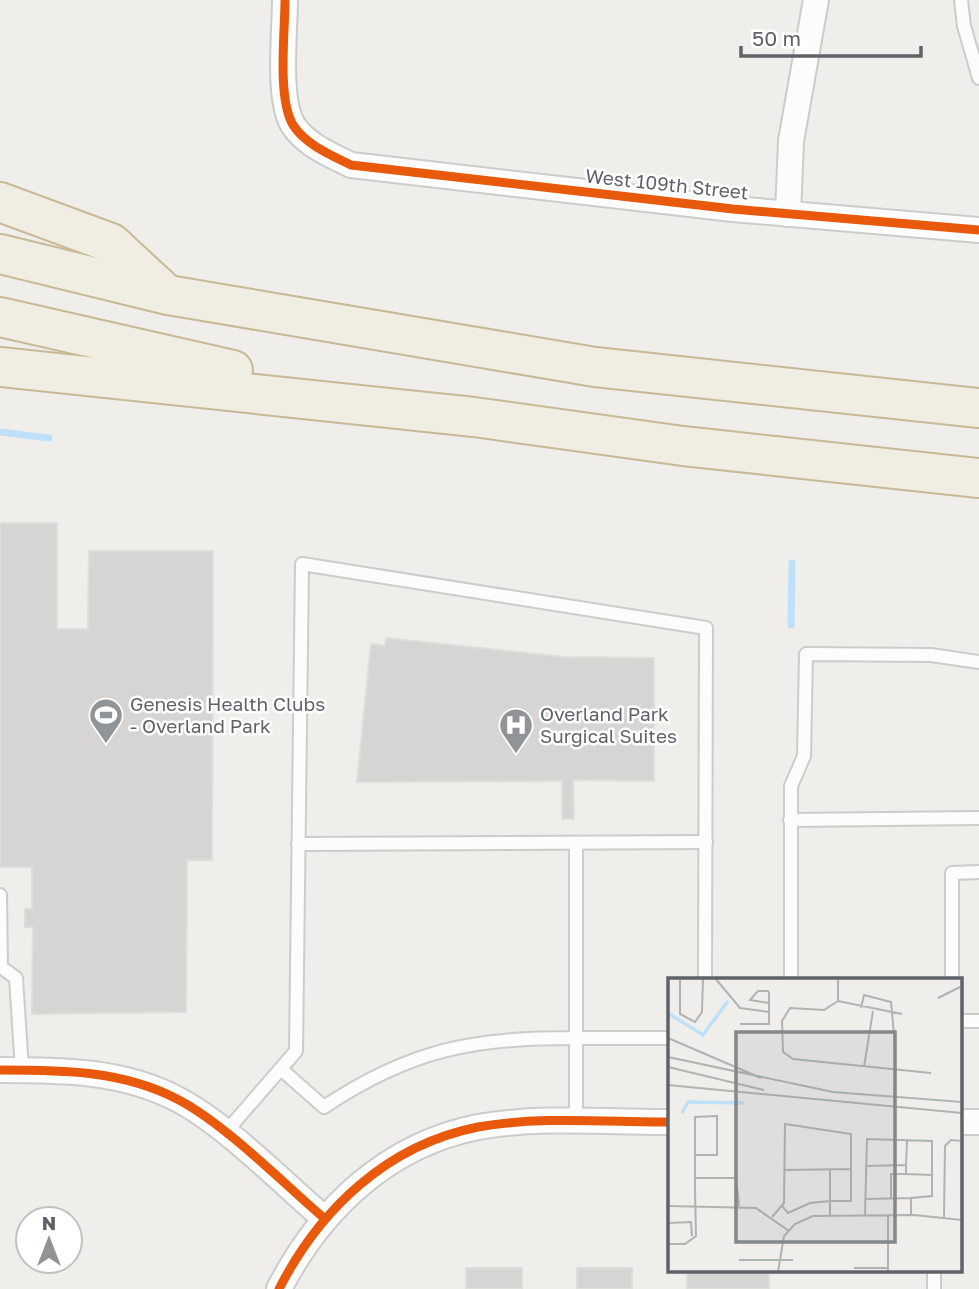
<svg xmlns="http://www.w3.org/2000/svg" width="979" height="1289" font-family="'Golos Text',sans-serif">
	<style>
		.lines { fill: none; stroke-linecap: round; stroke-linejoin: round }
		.stream { stroke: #bfe0f9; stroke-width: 7 }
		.building { fill: #d6d5d3; stroke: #deddd9; stroke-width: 2 }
		.service-casing { stroke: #cbcccc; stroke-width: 16 }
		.minor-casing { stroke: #cbcccc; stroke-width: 28 }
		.motorway-casing { stroke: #c8b996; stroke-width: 42 }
		.service { stroke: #fdfcfc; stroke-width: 12 }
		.minor { stroke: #fdfcfc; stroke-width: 24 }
		.motorway { stroke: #f0ede3; stroke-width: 38 }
		.cycleway-casing { stroke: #fff; stroke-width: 13 }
		.cycleway { stroke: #e8590c; stroke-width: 9 }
		.labels { text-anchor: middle; stroke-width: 5; stroke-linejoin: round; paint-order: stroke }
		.street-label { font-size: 19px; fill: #5f6368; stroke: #fff }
		.poi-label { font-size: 19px; fill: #5f6368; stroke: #fff; text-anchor: start }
		.inset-river { fill: none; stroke: #bfe0f9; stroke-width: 3.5 }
		.inset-road { fill: none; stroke: #b1b2b2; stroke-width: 2 }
		.view { fill: #84888a; fill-opacity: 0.15; stroke: #84888a; stroke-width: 3.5 }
		.inset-edge { fill: none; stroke: #5f6368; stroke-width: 3.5 }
	</style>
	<rect width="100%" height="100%" fill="#efeeea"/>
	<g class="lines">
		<g class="stream">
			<path d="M0,432L49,438"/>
			<path d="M791,625L792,563"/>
		</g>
	</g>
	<g class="building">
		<path d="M0,523H57V629H88L89,551H213L212,860H187L186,1012L32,1014L33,927H25V909H32V867H0Z"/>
		<path d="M386,638L565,657L654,658V781L573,780L574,819H562V781L357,782L371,644L385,646Z"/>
		<rect x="466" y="1268" width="56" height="21"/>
		<rect x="577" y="1268" width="55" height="21"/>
		<rect x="687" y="1270" width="82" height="19"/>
	</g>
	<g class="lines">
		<g class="service-casing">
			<g id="service">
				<path d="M961,0L964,26L979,78"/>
				<path d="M790,820L979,818"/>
				<path d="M298,844L706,842"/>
				<path d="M0,895L1,967L16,978L22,1070"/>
				<path d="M791,979V786L804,756L806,654L931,655L979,662"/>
				<path d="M952,979V873L979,872"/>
				<path d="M960,1021H979"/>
				<path d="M282,1070L324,1107C411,1049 473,1038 576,1038V843"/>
				<path d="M576,1122V1038H669"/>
				<path d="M225,1133L296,1051L302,564L706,628L705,979"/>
				<path d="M934,1289V1270"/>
			</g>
		</g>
		<g class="minor-casing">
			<g id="minor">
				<path d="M285,0C285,32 277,98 293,125C306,145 331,155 351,165L733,209L979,230"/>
				<path d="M788,214L791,141L816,0"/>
				<path d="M0,1070C61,1070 123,1070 179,1100C226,1125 283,1183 325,1219"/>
				<path d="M960,1122H979"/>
				<path d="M279,1289C320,1209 387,1145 478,1127C540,1116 607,1122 669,1122"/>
			</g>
		</g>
		<g class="motorway-casing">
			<g id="motorway">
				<path d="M0,202L111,243L163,291"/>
				<path d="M0,254L168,295L595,367L979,408"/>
				<path d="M0,317L233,370"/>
				<path d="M0,367L474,417L683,446L979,478"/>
			</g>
		</g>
		<use href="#service" class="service"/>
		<use href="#minor" class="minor"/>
		<use href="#motorway" class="motorway"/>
		<g class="cycleway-casing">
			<g id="cycleway">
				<path d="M285,0C285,32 277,98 293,125C306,145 331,155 351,165L733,209L979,230"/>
				<path d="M0,1070C61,1070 123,1070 179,1100C226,1125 283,1183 325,1219"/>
				<path d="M279,1289C320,1209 387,1145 478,1127C540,1116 607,1122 669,1122"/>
			</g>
		</g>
		<use href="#cycleway" class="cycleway"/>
	</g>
	<defs>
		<g id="stadium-pin" transform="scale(1.75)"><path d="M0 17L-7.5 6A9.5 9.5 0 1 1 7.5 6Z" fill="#919496" stroke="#fff"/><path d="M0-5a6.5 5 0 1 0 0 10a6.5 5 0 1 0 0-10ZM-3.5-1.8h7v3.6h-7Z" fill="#fff"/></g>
		<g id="hospital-pin" transform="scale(1.75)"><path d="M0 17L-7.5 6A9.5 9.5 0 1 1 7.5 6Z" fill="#919496" stroke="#fff"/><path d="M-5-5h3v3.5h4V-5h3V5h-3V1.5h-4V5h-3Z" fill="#fff"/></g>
	</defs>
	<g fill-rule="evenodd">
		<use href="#stadium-pin" x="106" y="715"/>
		<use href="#hospital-pin" x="516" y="725"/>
	</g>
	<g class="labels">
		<g class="street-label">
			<text transform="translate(667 184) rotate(6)" y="7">West 109th Street</text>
		</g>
		<g class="poi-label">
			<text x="130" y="711">Genesis Health Clubs<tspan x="130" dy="22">- Overland Park</tspan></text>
			<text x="540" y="721">Overland Park<tspan x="540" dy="22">Surgical Suites</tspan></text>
		</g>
	</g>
	<g transform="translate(668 978)">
		<rect width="294" height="294" fill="#efeeea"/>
		<path class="inset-river" d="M0,35L35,57L60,23M14,135L20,124L76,125"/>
		<path class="inset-road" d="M12,0V36L27,44L34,34L35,0M47,0L72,30L101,34V46H72M170,0V23M270,20L294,8M101,25L82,22L90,13H100L101,15V34M193,30L196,17L223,24L227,67M234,36L170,23L156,32L122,30L114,43L115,74L125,81L263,95M0,60L93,100M0,79L165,114L294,124M0,89L96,112M196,89L205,33M0,107L294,135M238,187L239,163M197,188L238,187V196L264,197M116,192L183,191M27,200H68L71,228M223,220V196H238M197,221L243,220M0,228L88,230L121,253M114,228L120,235L142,225L162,223V191M197,237L199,161L264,163V218L243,220V237M104,239L116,225L117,146L183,156V223H162V237M276,240L277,168L283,162L294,163M0,245L23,244L24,258M0,266H17L28,258L27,212V139L49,138V177H27M71,282H125M186,290H220M110,294L116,258L127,246L145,238L246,237L294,242M220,294V237"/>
		<path class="view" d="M68,54H227V264H68Z"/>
		<rect width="294" height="294" class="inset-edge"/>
	</g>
	<g transform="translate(49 1240)"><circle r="33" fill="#ffffff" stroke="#bfc1c3" stroke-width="2"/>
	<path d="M0-5L12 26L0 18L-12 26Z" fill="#919496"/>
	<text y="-10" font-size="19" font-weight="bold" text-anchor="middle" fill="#5f6368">N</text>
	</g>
	<path d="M741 46v10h180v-10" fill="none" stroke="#5f6368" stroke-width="3.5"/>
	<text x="752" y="46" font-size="21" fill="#5f6368" stroke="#ffffff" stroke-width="5" paint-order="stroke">50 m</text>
</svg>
